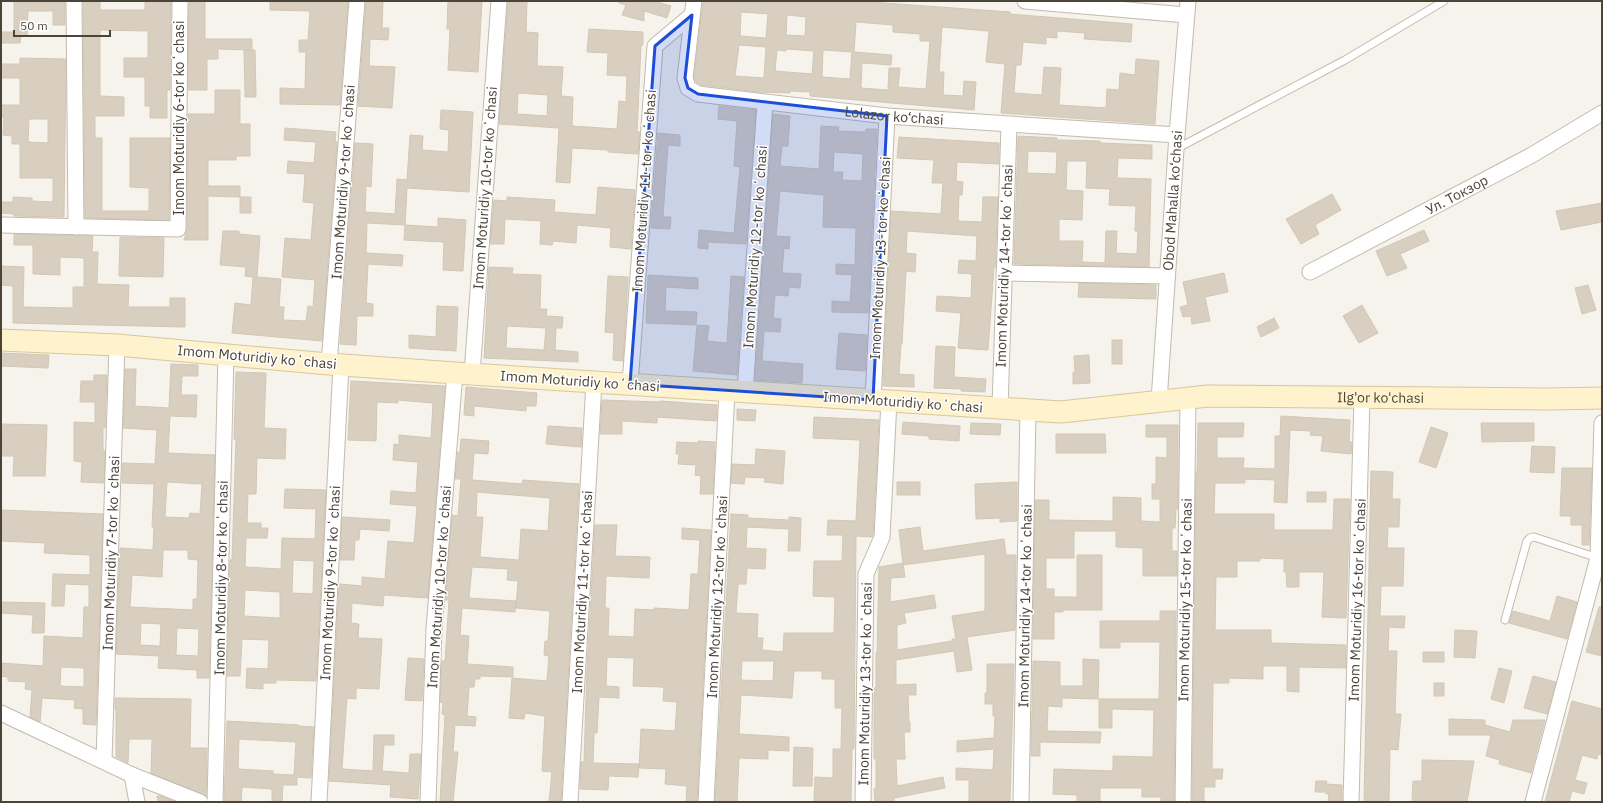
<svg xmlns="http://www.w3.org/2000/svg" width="1603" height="803" font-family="'IBM Plex Sans',sans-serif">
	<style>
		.building { fill: #d8cfc1; stroke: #d3c7b4; fill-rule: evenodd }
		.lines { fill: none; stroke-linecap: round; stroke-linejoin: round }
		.lane-casing { stroke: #c2bbae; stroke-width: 9 }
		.street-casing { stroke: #c2bbae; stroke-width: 17 }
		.secondary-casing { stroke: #d6c79b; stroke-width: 23 }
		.lane { stroke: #fff; stroke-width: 7 }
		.street { stroke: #fff; stroke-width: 15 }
		.secondary { stroke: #fff3cd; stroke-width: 21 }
		.marked { fill: #1d4ed8; fill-opacity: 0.2; stroke: #1d4ed8; stroke-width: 3; stroke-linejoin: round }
		.labels { text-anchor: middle; stroke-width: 3; stroke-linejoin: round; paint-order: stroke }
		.street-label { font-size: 14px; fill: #4b4439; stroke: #fff }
	</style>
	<rect width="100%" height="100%" fill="#f6f3ec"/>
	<g class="building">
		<path d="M14,1H65V25H53V11H28L27,36H21L20,43H1V32H14Z"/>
		<path d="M83,1H100V10H145V1H171L170,90H167V118H150V106H145V77H124V58H148V31L100,30V96L124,97V116H95V138H102V211H149V188L130,187V138H170L169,220L85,218Z"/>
		<path d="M189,1H205V39H252V50L218,49V59H207V90H188Z"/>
		<path d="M270,1H348L340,105L280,104V88L305,89L306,52H299V40H308L310,11L270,10Z"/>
		<path d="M366,1H383L382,28H389L388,40L370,39L369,66L395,67L392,108L358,106Z"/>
		<path d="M448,1H482L478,72L448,70L450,29H447Z"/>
		<path d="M508,1H527L526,32L538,33L537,66L563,67L561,96L573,97L572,126L617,129L619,101L626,102L627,76L607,75L608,53L587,52L589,29L643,32V45H641L637,132H640L638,154L608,152V150L572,148L570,183L556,182L559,128L499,124ZM518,93L548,95L547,116L517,114Z"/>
		<path d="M619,1H654L671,6L667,18L644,11V21L622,15L626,5L619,3Z"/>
		<path d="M703,1H856L1010,12V14L1132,24L1131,42L1084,39L1085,33L1057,31V38L1046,37V44L1023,42L1021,65H1016L1014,93L1042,95L1044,67L1061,68L1059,105L1106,108L1107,89L1119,90L1120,73L1135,75L1136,59L1159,61L1155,124L1001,113L1005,64L986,62L989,31L942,27L939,72H944L943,95L963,96L964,81L976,82L974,110L810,96V92L790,91V93L758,92L701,85L696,82L694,77ZM741,12L768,14L766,38L740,36ZM787,15L806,17L805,36L786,35ZM856,22L893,25V32L920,34V41H930L926,89L898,87L900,68H889L888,90L861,88L862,63L891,65L892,55L854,52ZM739,45L766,47L764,78L735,76ZM786,49L814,51L812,74L775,71L777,50L786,51ZM823,50L852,52L850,79L822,77Z"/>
		<path d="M244,50H255L256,97H245Z"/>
		<path d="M20,58L66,59L64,217L14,216V214L1,213V202H13V197L32,198V201L53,202V178H20V144H12V136L3,135L4,117H1V105H20V78H1V64H20ZM29,119H48V143L28,142Z"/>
		<path d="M215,90H240V124H250V156H236V160H208V186H240V197L208,196V240H184L187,229L188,114H215Z"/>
		<path d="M719,106L756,110L746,244L708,242V249L698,248L699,230L734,233L740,167L734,166L737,121L718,119Z"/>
		<path d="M441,110L473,112L469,192L407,188L405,225L367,223L366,253L403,255L402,266L368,264L366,303L373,304V316H357L356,345L340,344L355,143L373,144L371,187L366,186L365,212L395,214L397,179L407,180L410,135L423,136L422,150L448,152L449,130L440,129Z"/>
		<path d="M773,114L790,116L788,146H782L780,166L819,169L821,126L839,127L838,131L866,132V129H877L868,313L832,312V301L850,302L852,275L836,274V264L855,265L856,228L823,227L824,195L780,191L776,236L790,237L789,249L784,248L782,273L801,274L800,288L789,287L788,296L775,295L773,318L781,319L780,332L764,331L762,361L803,364L802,383L755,380ZM834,152L863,154L862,181L842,180L843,172H833Z"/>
		<path d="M285,128L336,132L335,142H337L322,341L232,333L235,303L251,305L253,277L245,276L246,267L220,265L223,231H239V234L260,236L257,277L281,279L279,307H284L283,320L306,321L308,306L313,307L315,280L282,277L285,238L311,240L314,203L303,202L305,174L287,173L288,161L314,163L316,142L284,140Z"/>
		<path d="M658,133L680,135V146L668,145L663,217H671L670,229L651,228Z"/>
		<path d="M1018,136L1057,138V140L1100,141V143L1152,145V159L1118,158L1117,178L1151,179L1149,267L1014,264ZM1028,151L1057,152L1056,174L1027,173ZM1067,161H1087L1086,188L1110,189L1109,205L1136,206L1135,231H1138L1137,254L1116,253L1117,231H1106L1105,263L1082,262L1083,241H1059V219L1082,220L1083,191L1066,190Z"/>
		<path d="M899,137L999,143V164L957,162L956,181L963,182L962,195H959L958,221L982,222L983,197H998L995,268L994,267L988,350L958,348L961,313L936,311L937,296L971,298L972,274L958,273L959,260L976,261L977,236L907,231L906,253L916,254L915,272L906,271L902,344H901L899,374L914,375V387L883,386L891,211L941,214L943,183H932L934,160L897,158Z"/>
		<path d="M598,187L635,190L631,249L610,247L611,228L577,225L576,243L553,241L552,245L540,244L541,221L505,219L504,244H490L494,200L507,201V197L555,200L554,212L596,215Z"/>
		<path d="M1332,194L1341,210L1315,225L1319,234L1301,244L1286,219Z"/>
		<rect x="240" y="197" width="11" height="16"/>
		<path d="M1602,203V222L1561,230L1556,211Z"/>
		<path d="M438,218L466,220L463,271L443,270L444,242L404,240L405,225L438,227Z"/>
		<path d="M1424,230L1429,241L1400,254L1407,268L1387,276L1376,251Z"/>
		<path d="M14,234L93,236L92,252H98L97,284L129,285L128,307H170V298H185V327L13,323V286L1,285V266L24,267L23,307L73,308V287H84V258L60,257V275L33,274V245H14Z"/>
		<path d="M120,237L164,238L163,277L119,276Z"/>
		<path d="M489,267L513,268L512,274L541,275L540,309H547L546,316L563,317L562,328H556L555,350L578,352V362L484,358ZM507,326L546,328L544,350L506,348Z"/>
		<path d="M1224,273L1228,292L1205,297L1210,321L1192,324L1191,316L1183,317L1180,307L1188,305L1183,282Z"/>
		<path d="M648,275L698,278V289L666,287L665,311L697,312L696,325L646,323Z"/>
		<path d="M608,276L628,277L623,361L613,360L614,333L605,332Z"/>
		<path d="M731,276L744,277L737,375L693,371L697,325L709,326L707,341L727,343Z"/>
		<path d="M1079,283L1156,285V299L1078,297Z"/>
		<path d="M1588,285L1596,310L1582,314L1575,288Z"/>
		<path d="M1362,305L1378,333L1359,343L1343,316Z"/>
		<path d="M437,306L458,307L456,351L409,348V335L436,337Z"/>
		<path d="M1274,318L1279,328L1261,337L1257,327Z"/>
		<path d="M839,333L867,335L865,371L836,369Z"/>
		<rect x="1112" y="340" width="10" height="24"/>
		<path d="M936,346L955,347L954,377L986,379L985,392L961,391V389L934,388Z"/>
		<path d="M1,353L49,355L48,368L1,366Z"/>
		<path d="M1089,355L1090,383L1073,384V372H1075L1074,356Z"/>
		<path d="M171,364L198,365V376H182L181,395H197L196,417L170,416L168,453L215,455L209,678H197V670L158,668L159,656L116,654L120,548L153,550L154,527H152L154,484L122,483V463L155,464L157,430L123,428L125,369H136L135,406L169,408ZM167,482L202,484L200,514L190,513L189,518L165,517ZM163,550H188V559L198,560L197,599H193V610L130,607L132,575L162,577ZM141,623L161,624L160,646L140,645ZM177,628L199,629L198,656L176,655Z"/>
		<path d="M236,372L266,373L264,428L286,429L285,459L257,458L256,494H248L247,523H261V528H268L267,538H246L245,567L281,569L282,538L315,539L316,509L284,508L285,489L326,490L316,681L276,680V683H263V689L246,688L247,668L268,669L269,640L242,639L240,676H227L230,560H232L236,440L234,439ZM293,560L314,561L313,594L292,593ZM245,590L280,592V618L244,616Z"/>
		<path d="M94,375H107L105,428H103V451H105L104,483L81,482L82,462L74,461V422L95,423V402H80L81,381H94Z"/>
		<path d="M351,381L445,386L428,598L384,595L383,606L352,603L351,623L359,624L358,638L382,639L379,689L356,688V699L347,698L342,769L373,771L374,735H394V745H384L382,771L409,773L410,754H421L418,799L390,797L391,785L329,781L339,584L362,586V577L385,579L388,541L414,543L417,506L390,504L391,491L416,493L418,462L393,460L394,444L399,445V435L431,438L433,403L398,400V403L377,402L376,441L348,440Z"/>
		<path d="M466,387L537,393L536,406H526V411L474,406V416L464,415Z"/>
		<path d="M602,400L660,402V401L717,405L716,421L657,417V423L622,421V434H600Z"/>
		<path d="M737,409L756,410L755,421L737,420Z"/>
		<path d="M1281,416L1350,420L1349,442H1352L1351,454L1321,451L1323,436L1310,435L1311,431L1290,430L1287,503L1274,502L1275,480L1245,479V483H1215L1214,514H1274V530H1333L1334,499H1350L1346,618L1322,617L1324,572H1299V587H1287L1286,572H1284V559L1260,558V561H1237V577H1216L1215,630H1271V643L1346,645V668L1299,667V692L1287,691V666H1263V679L1229,678V683H1213L1212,769H1223L1222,779H1215V787H1204V802H1192L1196,472H1197L1198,423H1244L1243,437H1217V458H1244L1243,468L1275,469V436H1280Z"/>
		<path d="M814,417L879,420L873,535L872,537L856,536L854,749H852L851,802H814L815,777L833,778V749H841L842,708H835V679H822V671H794L792,698L741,695L739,734L789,737V751L768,750V759L739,758L737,802H715L731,514L748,515V518L789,520V517L801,518L800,551H788L789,529L747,527L746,548L766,549L765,569L747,568L746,584H738L736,613L758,614L757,638H763L762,650L783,652L784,633H834L835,597L813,596L814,561H842L843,535H827L828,520L856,521L860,440L813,438ZM742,661H774L773,681L741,680Z"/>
		<path d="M903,422L960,426L959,441L929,439V436L902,434Z"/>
		<path d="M971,423L1001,424L1000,435L970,434Z"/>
		<path d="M1481,423H1534V441L1482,442Z"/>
		<path d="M1,424L47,425L45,476H13L14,456H1Z"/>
		<path d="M1146,425H1178V509H1176L1175,528H1172V551H1177V576H1143V548L1116,547V531H1074V558H1046V589H1054V597H1077V555H1102V610H1063V612H1054V639H1033L1035,500H1049V520L1113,521V497L1141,498V521L1160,522V499H1152V484H1156V457L1167,458V437H1146Z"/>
		<path d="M548,426L582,428L581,447L546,444Z"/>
		<path d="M1431,427L1448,433L1436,468L1419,462Z"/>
		<path d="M1056,434H1105L1106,453H1056Z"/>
		<path d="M461,439L489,441L488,454L474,453L472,480L522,484L523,480L579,484L561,802H549L552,772L542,771L545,716L525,713L524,719L509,718L512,678L547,681L549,656L544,655L545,641H548L550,611L516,608L518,581L507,580L508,569L472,567L469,598L516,601L515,612L462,608L460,635L469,636L467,664L513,667V677L480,676V679H475L474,687H469L467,716L476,717L475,726L455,725L453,752H458L453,802H440L445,715L442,714L443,703L440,702L442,661H445L449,600H445L452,515L458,516L461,479H455L458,452H460ZM477,492L550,498L548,531L521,529L519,560L480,557L483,517H476Z"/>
		<path d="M698,441L715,442L713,494H700L701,476L695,475L696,465L678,464L679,454H676L677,442L698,443Z"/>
		<path d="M1532,446L1555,447L1554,473L1530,472Z"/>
		<path d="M756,449L785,451L783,484L764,482L765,478L745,477L744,484L731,483L732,464L755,465Z"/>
		<path d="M1562,468H1592L1589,545H1582V525H1571V516H1560Z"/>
		<path d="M1371,471L1393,472L1392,499H1400L1399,527H1388L1387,548H1404L1403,586H1381L1380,616H1405L1404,628L1389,627L1388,651H1397L1395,714H1401L1398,750L1390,749L1389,802H1364Z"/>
		<rect x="897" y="482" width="23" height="13"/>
		<path d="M1017,482V521L1000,522V518L976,519L975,484Z"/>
		<rect x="1307" y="492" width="19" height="10"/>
		<path d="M1,510L103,514L96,725L83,724V709L74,708L75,700L42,698L40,722L30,717L32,690L25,689L26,682L8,681V677L1,676V663L43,666L44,636L83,638L84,607H89V585L65,584L64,606H52L53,574L90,575V555L44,553L45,543L1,541ZM61,667L84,668V687L60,686Z"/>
		<path d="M342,517L390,520L389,531L360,529L359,540H355L354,560H340Z"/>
		<path d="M595,525H617L615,556L650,557L649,578L606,576L605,608H609L608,636L634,637L635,609L654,610V608L689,610L691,574H698L700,540L682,539V528L711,530L697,802H686L687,786L665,784L666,769L639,768L641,729L675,731L677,702L663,701L664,688L662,687L633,686L634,658L607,657L606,686L619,687V698L599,697L597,733H594L593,763L639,764L638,777L609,776L608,790L580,789L581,762H584L587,669Z"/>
		<path d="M920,527L923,551L1004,539L1006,555H1016L1015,630L967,637L972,670L957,672L954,651L896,660V685L916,684V695H908L909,722H910V732H904L905,759H896L897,786L943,777L945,788L894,798V802H875L874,789H876V759H874V688H876V653H877L879,567L903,563L905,577L891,578L890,602L934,595L936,608L904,613L906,623L897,625V650L952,641V639H956L952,616L985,611V554L903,565L899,530Z"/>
		<path d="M1557,596L1577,602L1567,639L1509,623L1513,611L1550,621Z"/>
		<path d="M1,602L45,603L44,633H32L33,615L1,613Z"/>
		<path d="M1599,607H1602V656L1586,652Z"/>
		<path d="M1160,611H1176L1174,802H1161V797H1142V788H1100V802H1077V795L1053,794L1054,769L1113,771V756L1153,757L1154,710L1112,709V728H1099V699H1159L1160,642H1120V648H1100V621H1160Z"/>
		<path d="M1455,630L1477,631L1475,658L1454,657Z"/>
		<rect x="1423" y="652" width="21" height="10"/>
		<path d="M408,658L424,659L422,701L405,700Z"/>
		<path d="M1083,659L1099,660L1098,699L1062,698V707L1048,706L1047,731L1101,732L1100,743L1040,742V756H1031L1033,661L1060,662V686H1083Z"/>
		<path d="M987,664H1014L1010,802H969V780H956V768L993,770L994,749L957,752V741L994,738L995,716H993V704H985V693H987Z"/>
		<path d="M1499,668L1512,671L1504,703L1491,699Z"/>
		<path d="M1533,676L1556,682L1547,714L1524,708Z"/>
		<rect x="1434" y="683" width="10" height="13"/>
		<path d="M115,698L191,699L190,748H207L206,796L151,773L152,739H129L128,763L116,757V709H115Z"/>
		<path d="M1572,701L1602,709V755L1598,754L1597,759L1582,755L1575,780L1587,783L1584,794L1572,791L1569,802H1545Z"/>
		<path d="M1449,719L1485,720V725L1510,732L1513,720H1545L1531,773L1499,764L1500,760L1486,756L1491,735H1449Z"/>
		<path d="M227,721L299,725L298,726L314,727L311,778L297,777V785H283L282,802H272V789L242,787L241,802H224ZM239,739L296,742L294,775L273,774V771L238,769Z"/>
		<path d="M794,747L813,748L812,786H793Z"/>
		<path d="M1422,760L1474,761L1467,802H1412L1413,781H1422Z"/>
		<path d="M1316,781H1327L1326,784L1342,785V802H1328L1329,794H1326V792H1315Z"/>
		<path d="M157,796H160L176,802H158Z"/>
	</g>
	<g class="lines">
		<g class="lane-casing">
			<g id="lane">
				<path d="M1176,149L1345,60L1444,1"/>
				<path d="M1505,620L1527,541L1530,538L1534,537L1598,558"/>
			</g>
		</g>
		<g class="street-casing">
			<g id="street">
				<path d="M74,1L76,227"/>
				<path id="s1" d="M694,1L685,78L688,88L698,94L887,116L1177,135"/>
				<path d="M1025,1L1186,15"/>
				<path d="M1,225L178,229L180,1"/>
				<path id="s2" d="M1310,272L1532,155L1602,113"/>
				<path d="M1004,273L1167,276"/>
				<path d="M329,364L357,1"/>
				<path d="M472,374L499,1"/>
				<path d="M630,384L655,46L692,15"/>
				<path d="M745,392L765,103"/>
				<path d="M873,400L887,116"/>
				<path id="s3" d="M1159,401L1177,135L1188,1"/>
				<path d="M1000,408L1009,125"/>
				<path d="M1,713L132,775L200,802"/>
				<path d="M104,761L117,345"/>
				<path d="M132,775L137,802"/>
				<path d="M215,802L226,354"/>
				<path d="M319,802L341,365"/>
				<path d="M428,802L434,629L455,373"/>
				<path d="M570,802L594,382"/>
				<path d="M706,802L727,391"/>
				<path d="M863,802L866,574L882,537L889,401"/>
				<path d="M1021,802L1028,410"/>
				<path d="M1183,802L1188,398"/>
				<path d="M1351,802L1362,398"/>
				<path d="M1533,802L1598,558L1602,423"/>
			</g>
		</g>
		<g class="secondary-casing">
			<g id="secondary">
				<path id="s4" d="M1,340L117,345L329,364L455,373L1061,412L1208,396L1548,399L1602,398"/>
			</g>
		</g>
		<use href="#lane" class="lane"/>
		<use href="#street" class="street"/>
		<use href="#secondary" class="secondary"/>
	</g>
	<path class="marked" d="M692,15L685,78L688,88L698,94L887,116L873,400L630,384L655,46Z"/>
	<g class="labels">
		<g class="street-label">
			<text dy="5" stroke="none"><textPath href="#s1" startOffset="297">Lolazor ko‘chasi</textPath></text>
			<text transform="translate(179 118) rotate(-90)" y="5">Imom Moturidiy 6-tor koʻchasi</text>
			<text transform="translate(343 182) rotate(-86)" y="5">Imom Moturidiy 9-tor koʻchasi</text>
			<text transform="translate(485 188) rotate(-86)" y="5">Imom Moturidiy 10-tor koʻchasi</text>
			<text transform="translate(644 191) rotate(-86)" y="5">Imom Moturidiy 11-tor koʻchasi</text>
			<text dy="5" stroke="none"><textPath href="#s2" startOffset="166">Ул. Токзор</textPath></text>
			<text dy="5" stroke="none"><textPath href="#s3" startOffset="201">Obod Mahalla ko‘chasi</textPath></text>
			<text transform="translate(755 247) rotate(-86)" y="5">Imom Moturidiy 12-tor koʻchasi</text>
			<text transform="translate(880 258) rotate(-87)" y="5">Imom Moturidiy 13-tor koʻchasi</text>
			<text transform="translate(1004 266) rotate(-88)" y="5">Imom Moturidiy 14-tor koʻchasi</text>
			<text transform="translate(257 357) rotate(5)" y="5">Imom Moturidiy koʻchasi</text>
			<text transform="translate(580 381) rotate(4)" y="5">Imom Moturidiy koʻchasi</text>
			<text dy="5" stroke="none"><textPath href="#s4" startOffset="1383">Ilg'or ko'chasi</textPath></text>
			<text transform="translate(903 402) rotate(4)" y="5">Imom Moturidiy koʻchasi</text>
			<text transform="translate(111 553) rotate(-88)" y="5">Imom Moturidiy 7-tor koʻchasi</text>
			<text transform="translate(221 578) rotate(-89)" y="5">Imom Moturidiy 8-tor koʻchasi</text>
			<text transform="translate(330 583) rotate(-87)" y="5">Imom Moturidiy 9-tor koʻchasi</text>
			<text transform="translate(439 587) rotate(-86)" y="5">Imom Moturidiy 10-tor koʻchasi</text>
			<text transform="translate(582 592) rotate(-87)" y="5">Imom Moturidiy 11-tor koʻchasi</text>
			<text transform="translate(717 597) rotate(-87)" y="5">Imom Moturidiy 12-tor koʻchasi</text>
			<text transform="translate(1185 600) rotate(-89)" y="5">Imom Moturidiy 15-tor koʻchasi</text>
			<text transform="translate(1357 600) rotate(-88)" y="5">Imom Moturidiy 16-tor koʻchasi</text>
			<text transform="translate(1025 606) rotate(-89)" y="5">Imom Moturidiy 14-tor koʻchasi</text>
			<text transform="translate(865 684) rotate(-89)" y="5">Imom Moturidiy 13-tor koʻchasi</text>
		</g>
	</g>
	<rect width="1603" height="803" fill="none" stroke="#4b4439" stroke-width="4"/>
	<path d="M14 30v6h96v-6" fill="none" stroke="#4b4439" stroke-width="2"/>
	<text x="20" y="30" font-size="12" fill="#4b4439" stroke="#ffffff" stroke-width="3" paint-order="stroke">50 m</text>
</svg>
